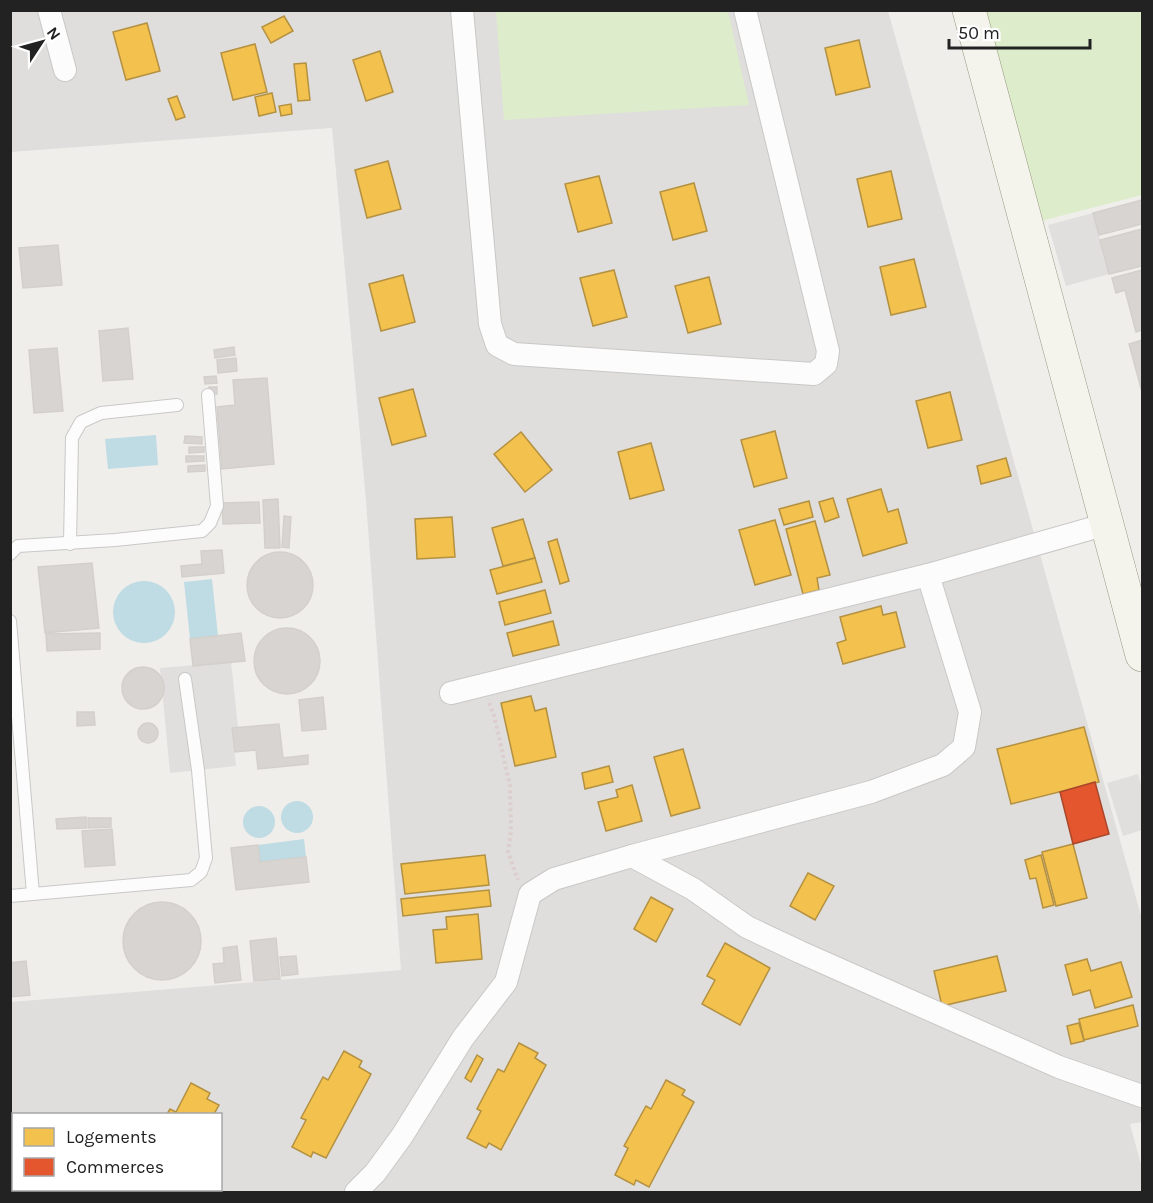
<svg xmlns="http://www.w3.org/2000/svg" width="1153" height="1203" font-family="Karla,sans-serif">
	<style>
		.residential { fill: #dfdedc; fill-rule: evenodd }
		.grass { fill: #ddeccb }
		.parking { fill: #e0dfde }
		.water { fill: #bfdbe3 }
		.homes { fill: #f2c14e; stroke: #b49141; stroke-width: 1.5 }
		.shops { fill: #e4572e; stroke: #aa472a; stroke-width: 1.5 }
		.building { fill: #d7d4d2; stroke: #d3d0cc; stroke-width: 1.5 }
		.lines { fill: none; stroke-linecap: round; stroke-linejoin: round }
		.lane-casing { stroke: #c9c8c7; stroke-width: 14 }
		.street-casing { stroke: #c9c8c7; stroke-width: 24 }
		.secondary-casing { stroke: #999a82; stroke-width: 34 }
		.path { stroke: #dccecd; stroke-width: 4; stroke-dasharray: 3 3; stroke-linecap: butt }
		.lane { stroke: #fdfcfc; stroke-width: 12 }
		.street { stroke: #fdfcfc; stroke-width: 22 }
		.secondary { stroke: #f4f4ed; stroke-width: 33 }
	</style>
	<rect width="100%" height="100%" fill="#f0eeeb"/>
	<path class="residential" d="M11,11H888L1142,919V1122L1130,1124L1142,1168V1192H11V1002L401,970L366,501L332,128L11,152ZM14,1114H220V1190H14Z"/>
	<g class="grass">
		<path d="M496,11H728L749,105L504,120Z"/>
		<path d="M986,11H1142V195L1041,221Z"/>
	</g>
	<g class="parking">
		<path d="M1093,213L1109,274L1066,286L1048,225Z"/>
		<path d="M231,662L238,727L232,728L236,766L170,773L160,668Z"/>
		<path d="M1138,774L1142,789V830L1123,836L1107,783Z"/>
	</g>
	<g class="water">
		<path d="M156,435L158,465L108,469L105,439Z"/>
		<path d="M212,579L218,636L190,639L184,582Z"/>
		<circle cx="144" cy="612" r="31"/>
		<circle cx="297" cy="817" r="16"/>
		<circle cx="259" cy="822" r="16"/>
		<path d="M304,839L306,857L260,862L258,845Z"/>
	</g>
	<g class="homes">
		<path d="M284,16L293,31L271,43L262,27Z"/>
		<path d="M147,23L160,71L126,80L113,32Z"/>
		<path d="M859,40L870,87L836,95L825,48Z"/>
		<path d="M255,44L267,92L233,100L221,53Z"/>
		<path d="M380,51L393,92L366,101L353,60Z"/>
		<path d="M306,63L310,100L298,101L294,64Z"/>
		<path d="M272,93L276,112L259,116L255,97Z"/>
		<path d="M177,96L185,117L176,120L168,99Z"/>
		<path d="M291,104L292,114L281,116L279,106Z"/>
		<path d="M388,161L401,209L367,218L355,170Z"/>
		<path d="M891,171L902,219L868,227L857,179Z"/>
		<path d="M599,176L612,223L578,232L565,184Z"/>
		<path d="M694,183L707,231L673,240L660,192Z"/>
		<path d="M914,259L926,307L891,315L880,267Z"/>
		<path d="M614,270L627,317L593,326L580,278Z"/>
		<path d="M403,275L415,322L381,331L369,284Z"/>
		<path d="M709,277L721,324L688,333L675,286Z"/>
		<path d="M413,389L426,436L392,445L379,398Z"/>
		<path d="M950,392L962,440L928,448L916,401Z"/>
		<path d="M775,431L787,478L754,487L741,440Z"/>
		<path d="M521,432L552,470L525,492L494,454Z"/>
		<path d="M651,443L664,490L630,499L618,452Z"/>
		<path d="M1006,458L1011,476L981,484L977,466Z"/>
		<path d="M881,489L888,512L898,509L907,543L863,556L847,499Z"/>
		<path d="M833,498L839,517L825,522L819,502Z"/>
		<path d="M809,501L813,517L784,525L779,509Z"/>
		<path d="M452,517L455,557L417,559L415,519Z"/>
		<path d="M523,519L535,558L503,566L492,528Z"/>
		<path d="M775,520L791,575L755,585L739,530Z"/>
		<path d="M815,521L830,575L817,578L819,590L803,594L786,529Z"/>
		<path d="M557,539L569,581L560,584L548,542Z"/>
		<path d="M535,558L542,582L497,594L490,570Z"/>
		<path d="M545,590L551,613L505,625L499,602Z"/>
		<path d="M881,606L883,615L896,612L905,647L843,664L837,643L846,640L840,617Z"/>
		<path d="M553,621L559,645L513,656L507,633Z"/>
		<path d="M531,696L535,711L546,708L556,757L515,766L501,703Z"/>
		<path d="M1084,727L1099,782L1011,804L997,749Z"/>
		<path d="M683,749L700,808L671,816L654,757Z"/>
		<path d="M609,766L613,782L585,789L582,773Z"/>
		<path d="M632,785L642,821L606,831L598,802L618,797L616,790Z"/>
		<path d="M1073,844L1087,898L1056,906L1042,852Z"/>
		<path d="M485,855L489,885L405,894L401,864Z"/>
		<path d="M1041,855L1054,905L1043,908L1036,878L1030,879L1025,860Z"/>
		<path d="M808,873L834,886L815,920L790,906Z"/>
		<path d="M489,890L491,906L403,916L401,899Z"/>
		<path d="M651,897L673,909L656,942L634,929Z"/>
		<path d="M478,914L482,959L436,963L433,930L447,929L446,917Z"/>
		<path d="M725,943L770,968L740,1025L702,1004L715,980L707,976Z"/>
		<path d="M997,956L1006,991L942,1006L934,971Z"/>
		<path d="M1087,959L1091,971L1121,962L1132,997L1095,1008L1090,990L1073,995L1065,965Z"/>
		<path d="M1133,1005L1138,1026L1084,1040L1079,1019Z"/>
		<path d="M1079,1023L1084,1041L1071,1044L1067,1026Z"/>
		<path d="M519,1043L538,1053L535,1058L546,1065L501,1150L489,1143L486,1148L467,1138L481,1111L477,1109L498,1069L504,1072Z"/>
		<path d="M344,1051L362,1061L359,1067L371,1074L326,1158L313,1152L311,1157L292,1147L306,1120L301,1118L323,1077L328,1080Z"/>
		<path d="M477,1055L483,1059L471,1082L465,1078Z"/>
		<path d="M666,1080L685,1090L682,1095L694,1102L649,1187L636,1180L634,1185L615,1175L628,1148L624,1146L646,1106L651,1109Z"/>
		<path d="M191,1083L210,1093L207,1099L219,1105L214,1114H167L170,1109L176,1112Z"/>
	</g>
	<path class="shops" d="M1095,782L1109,834L1073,844L1060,792Z"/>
	<g class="building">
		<path d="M1142,200V224L1099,235L1093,213Z"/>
		<path d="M1142,229V266L1109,274L1100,240Z"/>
		<path d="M58,245L62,285L23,288L19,248Z"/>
		<path d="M1142,270V330L1136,332L1125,290L1116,293L1112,278Z"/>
		<path d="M128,328L133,379L103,381L99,331Z"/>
		<path d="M1142,340V392L1129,344Z"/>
		<path d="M234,347L235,355L215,358L214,350Z"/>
		<path d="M57,348L63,411L34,413L29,350Z"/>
		<path d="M236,358L237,371L218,373L217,360Z"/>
		<path d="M216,376L217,383L205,384L204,377Z"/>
		<path d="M267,378L274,464L222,469L217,407L235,405L233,380Z"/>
		<rect x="209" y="387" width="8" height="7"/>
		<path d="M185,436L202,437V444L184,443Z"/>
		<path d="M189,447H204V452L189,453Z"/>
		<path d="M186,456H204V461L186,462Z"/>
		<path d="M205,465V471L188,472V466Z"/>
		<path d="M278,499L280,548H265L263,500Z"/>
		<path d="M259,502L260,523L223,524L222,503Z"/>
		<path d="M284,516L291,517L289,548L282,547Z"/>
		<path d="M222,550L224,573L182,577L181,566L202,564L201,551Z"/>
		<circle cx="280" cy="585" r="33"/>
		<path d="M92,563L99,628L45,633L38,567Z"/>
		<circle cx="287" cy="661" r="33"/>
		<path d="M100,633V649L47,651L46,634Z"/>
		<path d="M241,633L245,661L193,666L190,639Z"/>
		<circle cx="143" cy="688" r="21"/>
		<path d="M323,697L326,729L302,731L299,700Z"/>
		<path d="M77,712H94L95,725L77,726Z"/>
		<circle cx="148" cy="733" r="10"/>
		<path d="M279,724L283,758L308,755V764L258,769L256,750L235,752L232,728Z"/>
		<path d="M86,817V828L57,829L56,819Z"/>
		<path d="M88,818H111V827L88,828Z"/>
		<path d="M112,829L115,865L85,867L82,831Z"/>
		<path d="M258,845L260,862L306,857L309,882L236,890L231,848Z"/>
		<circle cx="162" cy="941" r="39"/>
		<path d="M276,938L280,979L254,981L250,941Z"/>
		<path d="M237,946L241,980L215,983L213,964L224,963L223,948Z"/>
		<path d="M296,956L298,974L282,976L280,957Z"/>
		<path d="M26,961L30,995L10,997V963Z"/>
	</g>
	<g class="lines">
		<g class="lane-casing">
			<g id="lane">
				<path d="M70,544L72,438L81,422L101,413L177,405"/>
				<path d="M10,554L18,546L115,540L202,531L210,523L217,506L208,395"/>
				<path d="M10,621L33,894"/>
				<path d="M10,896L191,880L201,872L206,858L198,770L185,679"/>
			</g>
		</g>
		<g class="street-casing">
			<g id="street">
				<path d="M49,10L65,70"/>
				<path d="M462,10L490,324L497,345L514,354L814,374L826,364L828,351L745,10"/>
				<path d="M451,693L928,575L1107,524"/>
				<path d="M632,856L693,889L747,927L800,952L1059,1067L1142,1096"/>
				<path d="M356,1192L375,1173L402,1136L463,1038L506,982L530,894L554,879L632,856L871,792L943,765L964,747L970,712L928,575"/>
			</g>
		</g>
		<g class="secondary-casing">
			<path id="secondary" d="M969,10L1142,655"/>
		</g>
		<path class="path" d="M489,703L494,715L510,786L511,831L508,852L518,880"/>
		<use href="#lane" class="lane"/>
		<use href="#street" class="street"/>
		<use href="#secondary" class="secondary"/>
	</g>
	<rect width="1153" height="1203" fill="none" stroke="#222222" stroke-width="24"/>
	<rect x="12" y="1113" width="210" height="78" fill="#ffffff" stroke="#a7a7a7" stroke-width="1.5"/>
	<rect x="24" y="1128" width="30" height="18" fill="#f2c14e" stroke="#a7a7a7" stroke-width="1.5"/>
	<text x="66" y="1143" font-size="18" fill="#222222">Logements</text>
	<rect x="24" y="1158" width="30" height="18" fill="#e4572e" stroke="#a7a7a7" stroke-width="1.5"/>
	<text x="66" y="1173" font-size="18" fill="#222222">Commerces</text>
	<g transform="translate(42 42) rotate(54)" stroke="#ffffff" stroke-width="4.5" paint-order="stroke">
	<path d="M0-4.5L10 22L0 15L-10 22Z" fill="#222222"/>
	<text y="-9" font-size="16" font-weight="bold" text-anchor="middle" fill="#222222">N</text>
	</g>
	<path d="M949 39v9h141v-9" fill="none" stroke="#222222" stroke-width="3"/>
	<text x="958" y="39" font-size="18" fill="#222222" stroke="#ffffff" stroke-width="4.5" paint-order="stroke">50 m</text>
</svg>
